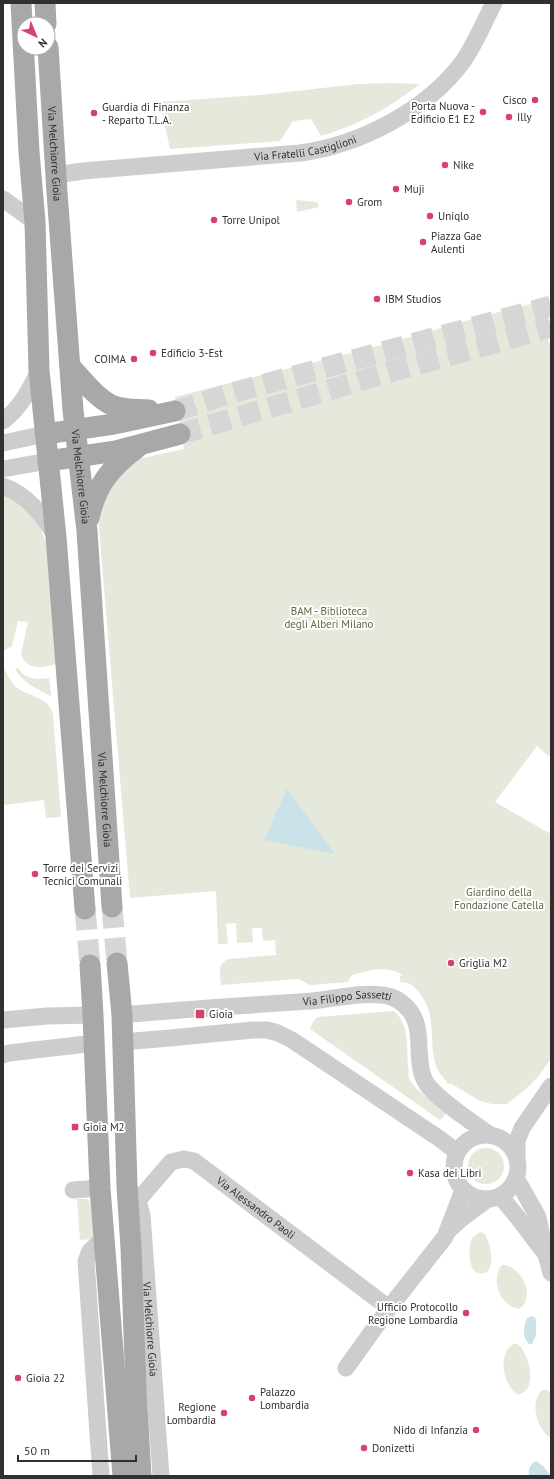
<svg xmlns="http://www.w3.org/2000/svg" width="554" height="1479" font-family="'PT Sans',sans-serif">
	<style>
		.green { fill: #e5e9dc }
		.water { fill: #cae2e8 }
		.lines { fill: none; stroke-linecap: round; stroke-linejoin: round }
		.major-tunnel { stroke: #d6d6d6; stroke-width: 21; stroke-dasharray: 21 10; stroke-linecap: butt }
		.minor { stroke: #cdcdcd; stroke-width: 17 }
		.major { stroke: #a8a8a8; stroke-width: 21 }
		.poi-dot { fill: #d7416a; stroke: #fff; stroke-width: 1.5 }
		.labels { text-anchor: middle; stroke-width: 4; stroke-linejoin: round; paint-order: stroke }
		.poi-label { font-size: 11px; fill: #303030; stroke: #fff; text-anchor: start }
		.street-label { font-size: 11px; fill: #303030; stroke: #fff }
		.park-label { font-size: 11px; fill: #5b6840; stroke: #fff }
	</style>
	<rect width="100%" height="100%" fill="#fff"/>
	<g class="green">
		<path d="M390,83L420,84C387,109 361,124 321,136L311,119L293,121L280,141L170,149L160,102L260,95L358,84Z"/>
		<path d="M296,200L317,202L319,207L297,212Z"/>
		<path d="M536,303L551,348V758L537,746L495,802L551,834V1059L538,1077L528,1087L507,1104H492L480,1101L450,1083L448,1084C445,1079 440,1074 437,1069C427,1043 439,1015 418,991C413,985 408,982 400,982V976L403,975C387,965 369,970 352,975L348,982L310,985L299,979L221,985C220,974 217,963 229,959L276,955L275,940L263,941L262,928H252L253,942L237,943L236,923L226,924L228,944H218L216,891L130,898L98,516L112,480L138,459L184,449L175,397C244,379 314,363 384,344C435,331 485,314 536,303Z"/>
		<path d="M3,495L11,497L38,521L46,543L56,660L55,664C42,669 26,670 21,654L28,622L18,621L12,646L3,651Z"/>
		<path d="M3,666C6,672 10,680 14,685C27,698 47,694 53,714L61,817L46,818L44,800L3,805Z"/>
		<path d="M18,668C24,679 37,680 49,678L51,696C37,689 23,683 15,669Z"/>
		<path d="M394,1011C409,1024 407,1047 408,1065C409,1069 408,1074 409,1078C414,1091 437,1104 448,1112L440,1120L310,1029L313,1022L317,1017Z"/>
		<circle cx="486" cy="1166" r="18"/>
		<path d="M77,1199H87L90,1202L96,1234L91,1239L80,1240Z"/>
		<path d="M480,1232L484,1233C490,1240 497,1270 484,1273C467,1278 468,1247 472,1238Z"/>
		<path d="M502,1265C521,1265 537,1297 519,1309C500,1306 490,1280 502,1265Z"/>
		<path d="M513,1344H518C529,1354 539,1390 518,1395C503,1385 497,1355 513,1344Z"/>
		<path d="M542,1390H547L551,1393V1438C537,1430 529,1402 542,1390Z"/>
	</g>
	<g class="water">
		<path d="M287,789L335,854L264,840Z"/>
		<path d="M533,1316L536,1319V1335L532,1344H529C522,1336 523,1328 527,1318Z"/>
		<path d="M536,1461L543,1466L551,1476H529C528,1469 530,1464 536,1461Z"/>
	</g>
	<g class="lines">
		<g class="major-tunnel">
			<path d="M175,411L232,393L551,306"/>
			<path d="M180,434L394,371L551,327"/>
			<path d="M112,907L117,963"/>
			<path d="M85,909L90,965"/>
		</g>
		<g class="minor">
			<path id="s1" d="M56,175L83,171L300,153C360,145 428,110 464,60C476,42 484,22 494,3"/>
			<path d="M3,199L35,222"/>
			<path d="M3,421C20,408 30,390 39,370"/>
			<path d="M3,443L45,434"/>
			<path d="M3,469L48,461"/>
			<path d="M3,486C27,495 42,514 55,535"/>
			<path id="s2" d="M122,1015C185,1009 249,1005 312,1001C335,999 359,992 382,995C393,996 403,1002 410,1011C425,1031 414,1060 425,1081C433,1097 475,1124 490,1135"/>
			<path d="M3,1020L47,1016L93,1015"/>
			<path d="M122,1042L170,1038L253,1030H267L278,1033L292,1040L440,1139L457,1152"/>
			<path d="M3,1055L9,1053L95,1043"/>
			<circle cx="486" cy="1167" r="32"/>
			<path d="M517,1158V1141L522,1128L551,1086"/>
			<path d="M516,1178L538,1217L546,1255L551,1273"/>
			<path d="M73,1190L100,1188"/>
			<path id="s3" d="M132,1193L138,1201L142,1215L161,1476"/>
			<path d="M500,1196L519,1219L543,1251"/>
			<path id="s4" d="M128,1212L171,1162L184,1159L194,1161L389,1308"/>
			<path d="M449,1230L461,1219L488,1199"/>
			<path d="M346,1368L389,1308L445,1237L463,1190"/>
			<path d="M101,1476L86,1261L90,1251L103,1239"/>
		</g>
		<g class="major">
			<path d="M21,3L29,152L35,222L39,370L56,537L85,909"/>
			<path d="M45,3L46,24"/>
			<path id="s5" d="M48,47L57,192L73,410L87,531L112,907"/>
			<path d="M70,366C82,379 98,400 114,406C125,410 137,409 149,410"/>
			<path d="M45,434L114,424L175,411"/>
			<path d="M48,461L116,451L180,434"/>
			<path d="M89,518C96,485 111,467 138,447"/>
			<path d="M117,963L122,1015L127,1186L131,1248L136,1390L141,1476"/>
			<path d="M90,965L93,1015L100,1188L123,1476"/>
		</g>
	</g>
	<g class="poi-dot">
		<circle cx="535" cy="100" r="4"/>
		<circle cx="483" cy="112" r="4"/>
		<circle cx="94" cy="113" r="4"/>
		<circle cx="509" cy="117" r="4"/>
		<circle cx="445" cy="165" r="4"/>
		<circle cx="396" cy="189" r="4"/>
		<circle cx="349" cy="202" r="4"/>
		<circle cx="430" cy="216" r="4"/>
		<circle cx="214" cy="220" r="4"/>
		<circle cx="423" cy="242" r="4"/>
		<circle cx="377" cy="299" r="4"/>
		<circle cx="153" cy="353" r="4"/>
		<circle cx="134" cy="359" r="4"/>
		<circle cx="35" cy="874" r="4"/>
		<circle cx="451" cy="963" r="4"/>
		<rect x="195" y="1009" width="10" height="10" rx="2"/>
		<rect x="71" y="1123" width="8" height="8" rx="2"/>
		<circle cx="410" cy="1173" r="4"/>
		<circle cx="466" cy="1313" r="4"/>
		<circle cx="18" cy="1378" r="4"/>
		<circle cx="252" cy="1398" r="4"/>
		<circle cx="224" cy="1413" r="4"/>
		<circle cx="476" cy="1430" r="4"/>
		<circle cx="364" cy="1448" r="4"/>
	</g>
	<g class="labels">
		<g class="poi-label">
			<text x="527" y="104" text-anchor="end">Cisco</text>
			<text x="475" y="110" text-anchor="end">Porta Nuova -<tspan x="475" dy="13">Edificio E1 E2</tspan></text>
			<text x="102" y="111">Guardia di Finanza<tspan x="102" dy="13">- Reparto T.L.A.</tspan></text>
			<text x="517" y="121">Illy</text>
			<text x="453" y="169">Nike</text>
			<text x="404" y="193">Muji</text>
			<text x="357" y="206">Grom</text>
			<text x="438" y="220">Uniqlo</text>
			<text x="222" y="224">Torre Unipol</text>
			<text x="431" y="240">Piazza Gae<tspan x="431" dy="13">Aulenti</tspan></text>
			<text x="385" y="303">IBM Studios</text>
			<text x="161" y="357">Edificio 3-Est</text>
			<text x="126" y="363" text-anchor="end">COIMA</text>
			<text x="43" y="872">Torre dei Servizi<tspan x="43" dy="13">Tecnici Comunali</tspan></text>
			<text x="459" y="967">Griglia M2</text>
			<text x="209" y="1018">Gioia</text>
			<text x="83" y="1131">Gioia M2</text>
			<text x="418" y="1177">Kasa dei Libri</text>
			<text x="458" y="1311" text-anchor="end">Ufficio Protocollo<tspan x="458" dy="13">Regione Lombardia</tspan></text>
			<text x="26" y="1382">Gioia 22</text>
			<text x="260" y="1396">Palazzo<tspan x="260" dy="13">Lombardia</tspan></text>
			<text x="216" y="1411" text-anchor="end">Regione<tspan x="216" dy="13">Lombardia</tspan></text>
			<text x="468" y="1434" text-anchor="end">Nido di Infanzia</text>
			<text x="372" y="1452">Donizetti</text>
		</g>
		<g class="street-label">
			<text dy="4" stroke="none"><textPath href="#s1" startOffset="251">Via Fratelli Castiglioni</textPath></text>
			<text dy="4" stroke="none"><textPath href="#s5" startOffset="107">Via Melchiorre Gioia</textPath></text>
			<text dy="4" stroke="none"><textPath href="#s5" startOffset="431">Via Melchiorre Gioia</textPath></text>
			<text dy="4" stroke="none"><textPath href="#s5" startOffset="755">Via Melchiorre Gioia</textPath></text>
			<text dy="4" stroke="none"><textPath href="#s2" startOffset="226">Via Filippo Sassetti</textPath></text>
			<text dy="4" stroke="none"><textPath href="#s4" startOffset="167">Via Alessandro Paoli</textPath></text>
			<text dy="4" stroke="none"><textPath href="#s3" startOffset="139">Via Melchiorre Gioia</textPath></text>
		</g>
		<g class="park-label">
			<text x="329" y="615">BAM - Biblioteca<tspan x="329" dy="13">degli Alberi Milano</tspan></text>
			<text x="499" y="896">Giardino della<tspan x="499" dy="13">Fondazione Catella</tspan></text>
		</g>
	</g>
	<rect width="554" height="1479" fill="none" stroke="#303030" stroke-width="8"/>
	<g transform="translate(36 36) rotate(136)"><circle r="19" fill="#ffffff" stroke="#acacac"/>
	<path d="M0-3L7 15L0 10L-7 15Z" fill="#d7416a"/>
	<text y="-6" font-size="11" font-weight="bold" text-anchor="middle" fill="#303030">N</text>
	</g>
	<path d="M18 1455v6h118v-6" fill="none" stroke="#303030" stroke-width="2"/>
	<text x="24" y="1455" font-size="12" fill="#303030" stroke="#ffffff" stroke-width="3" paint-order="stroke">50 m</text>
</svg>
